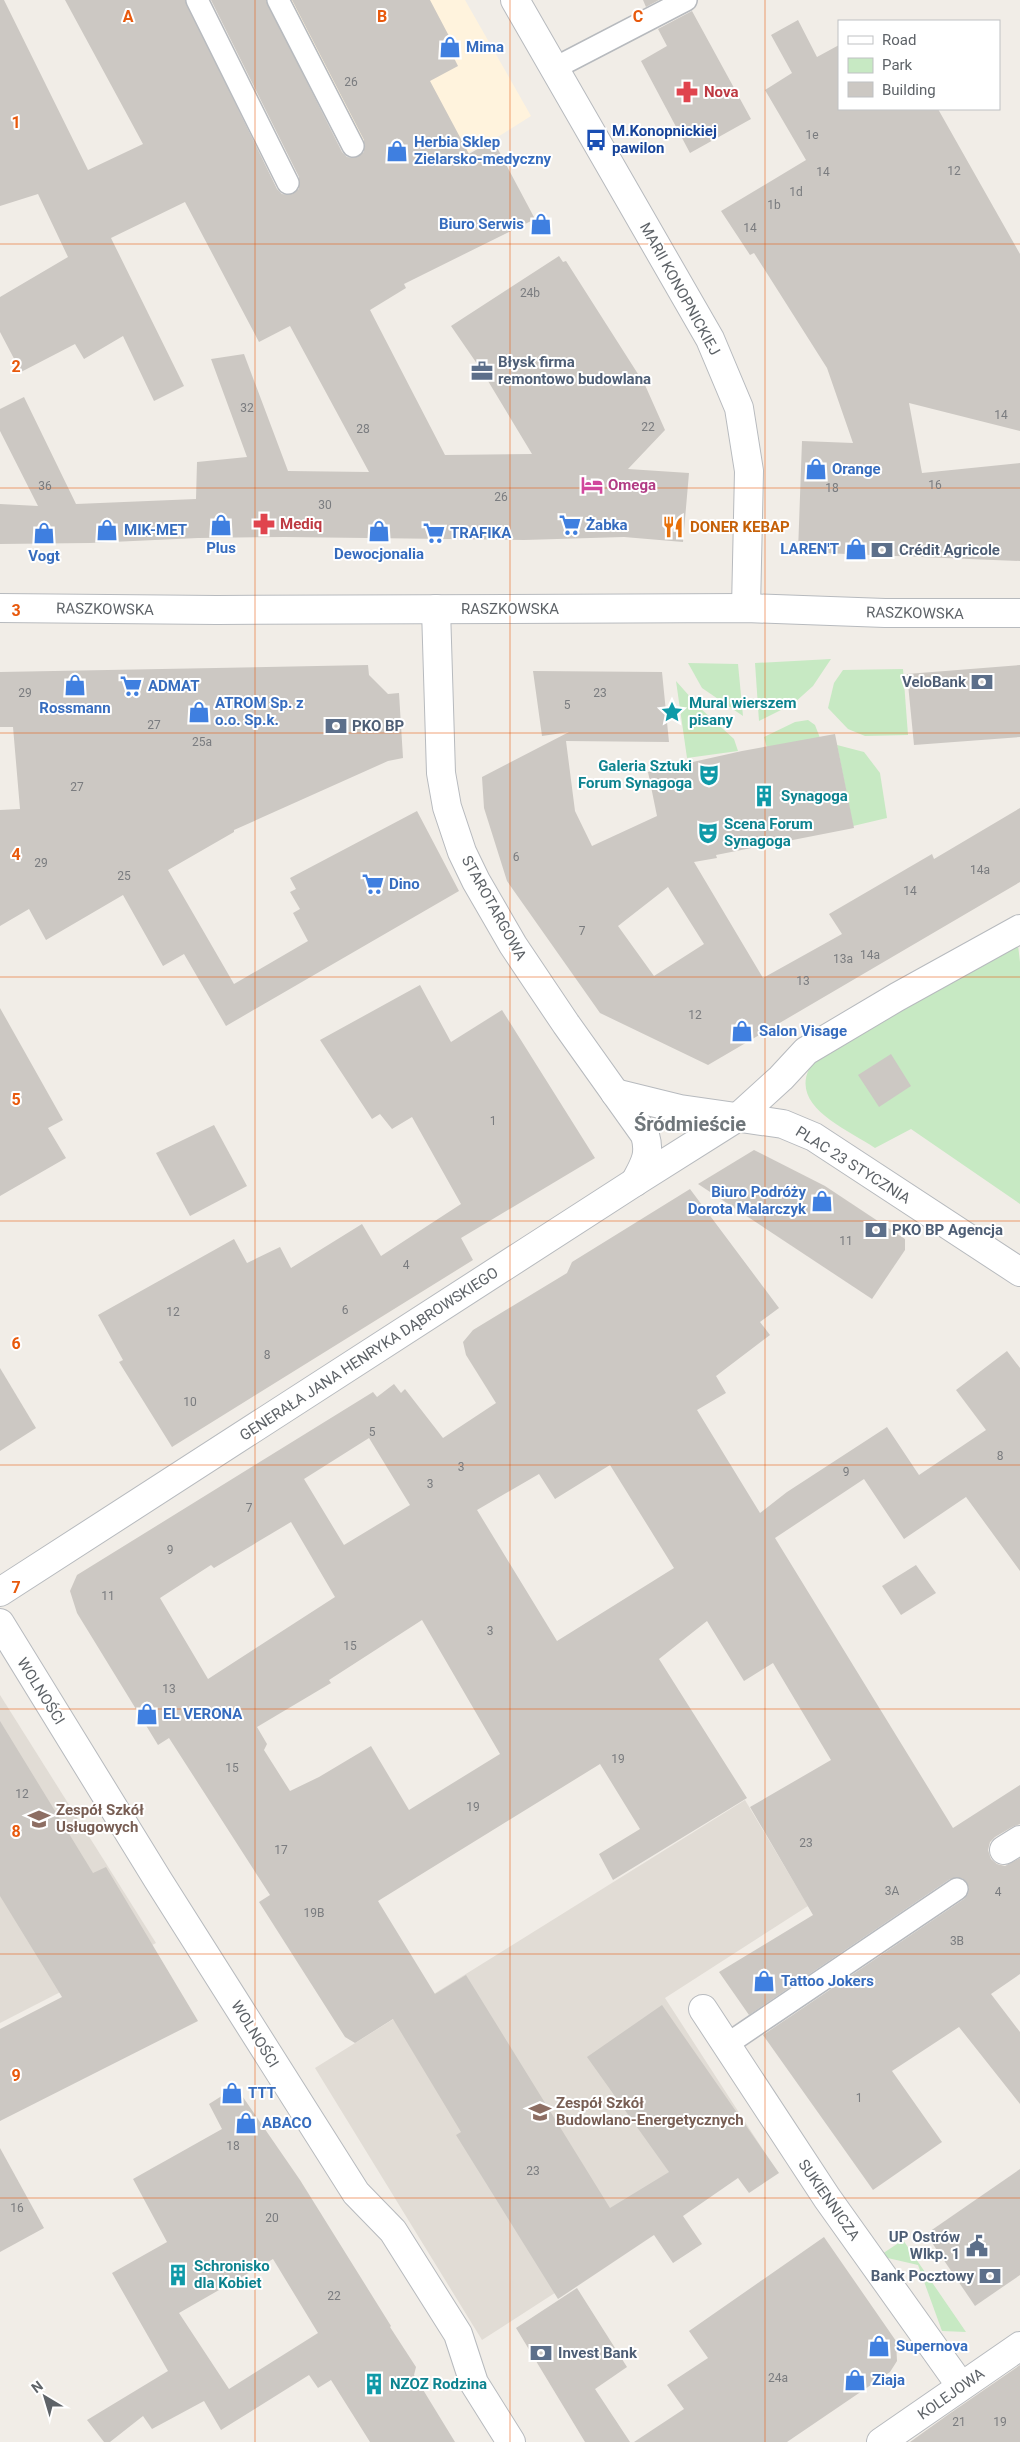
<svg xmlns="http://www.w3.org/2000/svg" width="1020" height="2442" font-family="Roboto,sans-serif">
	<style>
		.commercial { fill: #fff3dd }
		.education { fill: #e1dcd5 }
		.green { fill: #c7e9c3 }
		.building { fill: #ccc8c3; fill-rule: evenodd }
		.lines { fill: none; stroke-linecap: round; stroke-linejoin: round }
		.lane-casing { stroke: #b7babe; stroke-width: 24 }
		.street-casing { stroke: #b7babe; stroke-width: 30 }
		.lane { stroke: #fff; stroke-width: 21 }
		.street { stroke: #fff; stroke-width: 28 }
		.grid { fill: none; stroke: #e8590c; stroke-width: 1; stroke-opacity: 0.55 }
		.labels { text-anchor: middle; stroke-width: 4; stroke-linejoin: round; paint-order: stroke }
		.number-label { font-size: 12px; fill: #7a7c7f }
		.shop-label { font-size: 15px; font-weight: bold; fill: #366cbe; stroke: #fff; text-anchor: start }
		.health-label { font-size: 15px; font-weight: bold; fill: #be3a42; stroke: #fff; text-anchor: start }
		.transit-label { font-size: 15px; font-weight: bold; fill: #164399; stroke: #fff; text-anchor: start }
		.street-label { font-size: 15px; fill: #5e6368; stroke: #fff }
		.service-label { font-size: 15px; font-weight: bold; fill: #4e5e75; stroke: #fff; text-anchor: start }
		.hotel-label { font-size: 15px; font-weight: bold; fill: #b23c85; stroke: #fff; text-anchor: start }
		.food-label { font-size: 15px; font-weight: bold; fill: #c56008; stroke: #fff; text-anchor: start }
		.culture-label { font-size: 15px; font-weight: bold; fill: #0d838f; stroke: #fff; text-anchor: start }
		.education-label { font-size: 15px; font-weight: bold; fill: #785e54; stroke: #fff; text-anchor: start }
		.district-label { font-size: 20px; font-weight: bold; fill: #6f767a; stroke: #fff }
		.grid-label { font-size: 16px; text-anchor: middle; font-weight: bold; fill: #e8590c; stroke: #fff; stroke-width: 4; stroke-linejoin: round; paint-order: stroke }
	</style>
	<rect width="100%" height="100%" fill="#f1ede7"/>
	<path class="commercial" d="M286,0H465L531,116L493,140L469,152L439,175L382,180Z"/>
	<g class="education">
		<path d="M0,1695L156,1943L0,2023Z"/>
		<path d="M745,1800L808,1906L665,1998L767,2156L482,2340L315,2068Z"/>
	</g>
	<g class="green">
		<path d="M831,659L813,686L793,704L759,721L755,663Z"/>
		<path d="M688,663L738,664L743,716L702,688Z"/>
		<path d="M903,669L908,735L865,736L848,729L828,708L834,683L843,670Z"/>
		<path d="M676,681L700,708L734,739L738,751L687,758Z"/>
		<path d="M808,720L815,725L820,738L768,752L764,737L795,722Z"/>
		<path d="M837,745L864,752L880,773L887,818L853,826Z"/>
		<path d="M1018,945L1020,962V1204L911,1129L875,1148C840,1125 777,1101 820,1053Z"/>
		<path d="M903,2240L966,2332L942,2331L918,2265L879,2256Z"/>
	</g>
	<g class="building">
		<path d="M0,0H4L88,170L143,144L65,0H185L277,189L282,194L288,195L299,189V177L211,0H266L342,152L347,157L353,158L364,152V140L292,0H430L459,55L454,58L458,66L430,81L469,154L493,140L535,219L404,284L406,288L370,310L445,455L532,454L482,371L451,326L559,256L563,262L566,261L645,385L665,430L628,469L689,473L683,542L624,537L524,540L285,537L198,538L90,543L0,544V504L38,506L0,431V409L24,397L76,504L196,499L197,462L247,457L211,359L244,354L288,471L369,472L290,326L259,342L185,202L111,238L184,386L154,401L123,336L84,359L75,344L21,372L0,332V297L68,257L38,194L0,206Z"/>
		<path d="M643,0H659L646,7Z"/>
		<path d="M692,11L751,119L690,153L641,61L667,46L658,29Z"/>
		<path d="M798,20L817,57L839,45V109H938L1020,254V431L909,403L922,473L1020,463V561L798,552L802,441L853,443L827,368L754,253L750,255L721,211L806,160L765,90L792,73L771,35Z"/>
		<path d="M368,665L369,675L388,694L399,693L403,758L388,761L234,830V832L168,870L234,984L308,941L293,913L300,909L290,892L296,889L290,878L417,811L459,891L226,1026L184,954L163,966L123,895L46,940L29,909L0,926V810L20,809L13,727H0V672Z"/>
		<path d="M1020,665V737L914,745L907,674Z"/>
		<path d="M533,671L662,672L669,742L566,741L575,811L592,846L657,816L648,772L742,751L835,734L854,828L716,855L717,858L694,862L763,978L842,934L829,914L932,854L934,859L1020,808V882L708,1065L600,1013L507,881L484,808L482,777L569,732L542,736ZM668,887L704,944L654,976L618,926Z"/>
		<path d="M420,985L451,1042L502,1010L595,1158L461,1238L473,1260L172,1447L119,1362L123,1360L98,1315L234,1239L247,1263L280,1247L291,1268L362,1224L381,1256L461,1204L412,1117L392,1129L380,1114L372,1119L320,1040Z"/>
		<path d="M0,1008L63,1120L48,1128L66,1158L0,1196Z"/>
		<path d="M891,1054L911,1086L879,1107L858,1075Z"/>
		<path d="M214,1125L247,1186L190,1216L156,1153Z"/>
		<path d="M754,1150L825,1186L905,1239V1250L872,1299L698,1184Z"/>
		<path d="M690,1189L779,1308L760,1322L770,1335L716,1376L726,1393L697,1410L760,1513L787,1492L887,1427L919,1475L986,1430L956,1390L1007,1351L1020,1368V1571L966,1497L904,1539L864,1479L775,1538L953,1828L1020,1785V1824L1012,1827L995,1837L990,1842L988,1850L991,1859L997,1864L1005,1866L1020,1858V1974L991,1994L1020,2032V2104L959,2027L892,2071L942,2142L873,2190L763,2035L964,1899L968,1894L969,1888L962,1878L950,1879L749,2015L719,1972L813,1915L750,1807L831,1760L773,1663L744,1681L707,1621L659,1659L747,1798L613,1880L599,1854L640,1829L600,1764L378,1901L435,1994L466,1975L610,2208L669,2172L587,2057L662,2005L779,2173L749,2193L738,2178L683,2216L702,2244L673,2263L654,2235L558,2299L456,2135L461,2132L393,2019L355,2043L345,2037L259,1902L270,1895L169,1738L158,1745L77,1613L70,1591L77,1575L373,1392L377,1397L394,1384L401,1393L405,1389L443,1438L496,1403L466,1355L463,1342L473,1330L567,1273L572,1262ZM369,1438L410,1505L344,1545L304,1479ZM610,1465L674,1568L557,1641L477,1510L539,1474L555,1499ZM291,1522L335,1597L208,1679L160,1598L211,1565L214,1568ZM422,1620L500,1754L409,1810L371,1746L319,1777L290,1791L264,1750L267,1744L257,1727L331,1683L329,1680Z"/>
		<path d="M0,1368L36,1428L0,1451Z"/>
		<path d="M916,1565L936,1593L901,1615L882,1586Z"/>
		<path d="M0,1721L93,1873L106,1867L198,2021L0,2121V2029L62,1997L0,1896Z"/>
		<path d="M236,2087L300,2180L391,2326L390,2327L416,2367L414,2375L455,2442H370L331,2380L318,2388L309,2375L221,2430L204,2401L152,2429L143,2416L110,2442H104L87,2420L168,2371L112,2273L167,2242L133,2179L222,2129L209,2104ZM273,2259L318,2333L229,2389L179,2313Z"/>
		<path d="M0,2148L44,2228L0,2252Z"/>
		<path d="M1020,2169V2275L975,2306L926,2234Z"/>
		<path d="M824,2237L896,2341L897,2361L890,2372L787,2442H634L684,2409L667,2385L708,2358L689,2331Z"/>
		<path d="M577,2288L627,2367L595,2389L630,2442H585L516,2328Z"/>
		<path d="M1020,2365V2442H910L949,2414Z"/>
	</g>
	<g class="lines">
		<g class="lane-casing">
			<g id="lane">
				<path d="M197,0L288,183"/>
				<path d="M278,0L353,146"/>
				<path d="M555,68L686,0"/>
				<path d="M726,2045L957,1889"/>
			</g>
		</g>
		<g class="street-casing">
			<g id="street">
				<path d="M515,0L710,339L739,408L749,471L746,608"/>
				<path d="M0,608L217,610L746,608L885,613H1020"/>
				<path d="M436,609L441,773L447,807L462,852L476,881L513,945L566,1024L645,1135C651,1155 644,1165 635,1182"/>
				<path d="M615,1093L680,1109L783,1124L814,1137L1020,1272"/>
				<path d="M0,1592L635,1182L738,1117L781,1078L806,1051L897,997L1020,929"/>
				<path d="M0,1623L158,1880L356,2193L393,2231L458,2334L474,2383L511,2442"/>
				<path d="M1004,1850L1020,1840"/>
				<path d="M703,2009L827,2198L961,2386"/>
				<path d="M881,2442L1020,2346"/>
			</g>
		</g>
		<use href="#lane" class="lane"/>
		<use href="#street" class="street"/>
	</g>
	<path class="grid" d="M255,0V2442M510,0V2442M765,0V2442M0,244H1020M0,488H1020M0,733H1020M0,977H1020M0,1221H1020M0,1465H1020M0,1709H1020M0,1954H1020M0,2198H1020"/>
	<defs>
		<g id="shop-bare" transform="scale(1.725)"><path d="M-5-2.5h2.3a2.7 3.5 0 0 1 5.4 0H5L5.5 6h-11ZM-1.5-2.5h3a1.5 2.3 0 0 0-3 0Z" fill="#3f7fe0" stroke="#fff" stroke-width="2.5" paint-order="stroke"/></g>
		<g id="pharmacy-bare" transform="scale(1.725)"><path d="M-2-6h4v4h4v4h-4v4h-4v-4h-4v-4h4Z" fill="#e0444e" stroke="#fff" stroke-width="2.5" paint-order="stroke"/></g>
		<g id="bus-bare" transform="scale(1.725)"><path d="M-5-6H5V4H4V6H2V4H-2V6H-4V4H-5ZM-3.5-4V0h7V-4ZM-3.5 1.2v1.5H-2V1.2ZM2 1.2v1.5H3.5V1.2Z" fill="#1a4fb4" stroke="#fff" stroke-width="2.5" paint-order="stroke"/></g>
		<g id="office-bare" transform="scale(1.725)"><path d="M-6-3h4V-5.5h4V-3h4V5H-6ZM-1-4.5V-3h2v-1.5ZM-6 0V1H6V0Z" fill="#5c6f8a" stroke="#fff" stroke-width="2.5" paint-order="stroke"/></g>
		<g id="hotel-bare" transform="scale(1.725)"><path d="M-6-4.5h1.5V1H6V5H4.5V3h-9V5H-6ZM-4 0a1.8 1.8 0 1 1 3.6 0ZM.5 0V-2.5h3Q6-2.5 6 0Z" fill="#d1479c" stroke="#fff" stroke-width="2.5" paint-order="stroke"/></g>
		<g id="supermarket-bare" transform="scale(1.725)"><path d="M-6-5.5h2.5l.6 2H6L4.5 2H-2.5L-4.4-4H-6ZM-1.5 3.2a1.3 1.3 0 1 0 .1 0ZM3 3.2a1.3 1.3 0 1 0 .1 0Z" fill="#3f7fe0" stroke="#fff" stroke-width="2.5" paint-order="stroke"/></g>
		<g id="restaurant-bare" transform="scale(1.725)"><path d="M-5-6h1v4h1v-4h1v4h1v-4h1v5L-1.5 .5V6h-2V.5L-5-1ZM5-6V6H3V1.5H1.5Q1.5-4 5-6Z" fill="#e8710a" stroke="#fff" stroke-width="2.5" paint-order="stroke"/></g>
		<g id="bank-bare" transform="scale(1.725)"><path d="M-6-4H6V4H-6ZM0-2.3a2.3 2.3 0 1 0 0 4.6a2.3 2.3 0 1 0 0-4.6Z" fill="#5c6f8a" stroke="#fff" stroke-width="2.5" paint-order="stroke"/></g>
		<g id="sight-bare" transform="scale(1.725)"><path d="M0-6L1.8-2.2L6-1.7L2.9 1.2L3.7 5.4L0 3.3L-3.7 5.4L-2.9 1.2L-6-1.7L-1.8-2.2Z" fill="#0f9aa8" stroke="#fff" stroke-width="2.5" paint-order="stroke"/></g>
		<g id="theatre-bare" transform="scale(1.725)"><path d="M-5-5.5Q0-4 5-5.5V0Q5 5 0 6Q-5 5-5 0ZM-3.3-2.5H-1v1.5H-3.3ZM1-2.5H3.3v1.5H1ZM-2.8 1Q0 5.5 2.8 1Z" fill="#0f9aa8" stroke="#fff" stroke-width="2.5" paint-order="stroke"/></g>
		<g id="building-bare" transform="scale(1.725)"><path d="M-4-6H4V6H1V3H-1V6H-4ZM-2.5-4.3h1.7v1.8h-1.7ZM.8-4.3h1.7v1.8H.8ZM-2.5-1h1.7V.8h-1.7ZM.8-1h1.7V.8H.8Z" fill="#0f9aa8" stroke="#fff" stroke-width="2.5" paint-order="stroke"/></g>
		<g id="school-bare" transform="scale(1.725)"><path d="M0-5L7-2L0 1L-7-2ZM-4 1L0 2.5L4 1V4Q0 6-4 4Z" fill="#8d6e63" stroke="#fff" stroke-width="2.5" paint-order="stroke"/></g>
		<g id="university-bare" transform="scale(1.725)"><path d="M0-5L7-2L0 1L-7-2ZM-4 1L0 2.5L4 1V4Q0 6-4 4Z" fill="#8d6e63" stroke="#fff" stroke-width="2.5" paint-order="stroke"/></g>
		<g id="civic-bare" transform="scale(1.725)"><path d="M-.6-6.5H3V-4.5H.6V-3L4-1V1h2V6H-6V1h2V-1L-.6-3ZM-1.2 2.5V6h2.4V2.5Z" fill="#5c6f8a" stroke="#fff" stroke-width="2.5" paint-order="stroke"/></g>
	</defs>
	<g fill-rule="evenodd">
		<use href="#shop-bare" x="450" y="47"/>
		<use href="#pharmacy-bare" x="687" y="92"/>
		<use href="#bus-bare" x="596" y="140"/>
		<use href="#shop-bare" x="397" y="151"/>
		<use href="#shop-bare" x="541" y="224"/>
		<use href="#office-bare" x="482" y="371"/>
		<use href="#shop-bare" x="816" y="469"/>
		<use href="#hotel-bare" x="592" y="485"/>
		<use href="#pharmacy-bare" x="264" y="524"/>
		<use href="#shop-bare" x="221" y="525"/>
		<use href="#supermarket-bare" x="570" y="525"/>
		<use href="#restaurant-bare" x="673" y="527"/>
		<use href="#shop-bare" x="107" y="530"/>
		<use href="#shop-bare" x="379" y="531"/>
		<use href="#shop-bare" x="44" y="533"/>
		<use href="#supermarket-bare" x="434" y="533"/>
		<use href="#shop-bare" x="856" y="549"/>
		<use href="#bank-bare" x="882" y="550"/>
		<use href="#bank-bare" x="982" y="682"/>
		<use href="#shop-bare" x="75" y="685"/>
		<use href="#supermarket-bare" x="131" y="686"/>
		<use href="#shop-bare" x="199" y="712"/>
		<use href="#sight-bare" x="672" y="712"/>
		<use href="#bank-bare" x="336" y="726"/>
		<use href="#theatre-bare" x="709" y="775"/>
		<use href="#building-bare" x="764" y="796"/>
		<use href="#theatre-bare" x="708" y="833"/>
		<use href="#supermarket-bare" x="373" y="884"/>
		<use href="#shop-bare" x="742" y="1031"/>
		<use href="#shop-bare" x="822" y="1201"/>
		<use href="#bank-bare" x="876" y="1230"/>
		<use href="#shop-bare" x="147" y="1714"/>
		<use href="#school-bare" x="39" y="1819"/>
		<use href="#shop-bare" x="764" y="1981"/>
		<use href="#shop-bare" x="232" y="2093"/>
		<use href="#university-bare" x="540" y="2112"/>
		<use href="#shop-bare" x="246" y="2123"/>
		<use href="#civic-bare" x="977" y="2246"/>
		<use href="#building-bare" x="178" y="2275"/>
		<use href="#bank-bare" x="990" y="2276"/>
		<use href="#shop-bare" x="879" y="2346"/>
		<use href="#bank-bare" x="541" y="2353"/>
		<use href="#shop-bare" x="855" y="2380"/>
		<use href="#building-bare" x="374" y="2384"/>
	</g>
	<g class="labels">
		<g class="number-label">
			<text x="351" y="86">26</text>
			<text x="812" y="139">1e</text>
			<text x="954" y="175">12</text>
			<text x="823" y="176">14</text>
			<text x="796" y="196">1d</text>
			<text x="774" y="209">1b</text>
			<text x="750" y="232">14</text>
			<text x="530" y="297">24b</text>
			<text x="247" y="412">32</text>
			<text x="1001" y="419">14</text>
			<text x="648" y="431">22</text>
			<text x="363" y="433">28</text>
			<text x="935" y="489">16</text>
			<text x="45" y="490">36</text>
			<text x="832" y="492">18</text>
			<text x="501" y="501">26</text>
			<text x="325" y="509">30</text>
			<text x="25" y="697">29</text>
			<text x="600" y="697">23</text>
			<text x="567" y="709">5</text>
			<text x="154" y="729">27</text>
			<text x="202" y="746">25a</text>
			<text x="77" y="791">27</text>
			<text x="516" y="861">6</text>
			<text x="41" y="867">29</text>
			<text x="980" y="874">14a</text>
			<text x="124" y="880">25</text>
			<text x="910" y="895">14</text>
			<text x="582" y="935">7</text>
			<text x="870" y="959">14a</text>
			<text x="843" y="963">13a</text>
			<text x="803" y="985">13</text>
			<text x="695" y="1019">12</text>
			<text x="493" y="1125">1</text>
			<text x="846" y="1245">11</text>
			<text x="406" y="1269">4</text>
			<text x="345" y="1314">6</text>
			<text x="173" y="1316">12</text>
			<text x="267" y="1359">8</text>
			<text x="190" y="1406">10</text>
			<text x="372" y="1436">5</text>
			<text x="1000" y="1460">8</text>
			<text x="461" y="1471">3</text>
			<text x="846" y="1476">9</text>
			<text x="430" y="1488">3</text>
			<text x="249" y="1512">7</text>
			<text x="170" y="1554">9</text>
			<text x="108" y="1600">11</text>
			<text x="490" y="1635">3</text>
			<text x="350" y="1650">15</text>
			<text x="169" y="1693">13</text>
			<text x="618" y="1763">19</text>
			<text x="232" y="1772">15</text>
			<text x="22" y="1798">12</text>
			<text x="473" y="1811">19</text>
			<text x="806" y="1847">23</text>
			<text x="281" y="1854">17</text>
			<text x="892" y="1895">3A</text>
			<text x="998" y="1896">4</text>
			<text x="314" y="1917">19B</text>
			<text x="957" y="1945">3B</text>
			<text x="859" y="2102">1</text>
			<text x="233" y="2150">18</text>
			<text x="533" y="2175">23</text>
			<text x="17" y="2212">16</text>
			<text x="272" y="2222">20</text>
			<text x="334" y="2300">22</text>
			<text x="778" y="2382">24a</text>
			<text x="959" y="2426">21</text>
			<text x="1000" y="2426">19</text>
		</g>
		<g class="shop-label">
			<text x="466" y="52">Mima</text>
			<text x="414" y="147">Herbia Sklep<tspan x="414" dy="17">Zielarsko-medyczny</tspan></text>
			<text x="524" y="229" text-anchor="end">Biuro Serwis</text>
			<text x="832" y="474">Orange</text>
			<text x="586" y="530">Żabka</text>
			<text x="124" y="535">MIK-MET</text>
			<text x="450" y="538">TRAFIKA</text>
			<text x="221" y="553" text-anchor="middle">Plus</text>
			<text x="839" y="554" text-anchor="end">LAREN'T</text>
			<text x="379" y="559" text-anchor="middle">Dewocjonalia</text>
			<text x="44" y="561" text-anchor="middle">Vogt</text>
			<text x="148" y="691">ADMAT</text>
			<text x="215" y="708">ATROM Sp. z<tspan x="215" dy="17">o.o. Sp.k.</tspan></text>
			<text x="75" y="713" text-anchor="middle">Rossmann</text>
			<text x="389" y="889">Dino</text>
			<text x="759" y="1036">Salon Visage</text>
			<text x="806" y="1197" text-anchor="end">Biuro Podróży<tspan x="806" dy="17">Dorota Malarczyk</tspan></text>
			<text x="163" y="1719">EL VERONA</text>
			<text x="781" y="1986">Tattoo Jokers</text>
			<text x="248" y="2098">TTT</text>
			<text x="262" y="2128">ABACO</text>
			<text x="896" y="2351">Supernova</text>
			<text x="872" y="2385">Ziaja</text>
		</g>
		<g class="health-label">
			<text x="704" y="97">Nova</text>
			<text x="280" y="529">Mediq</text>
		</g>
		<g class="transit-label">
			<text x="612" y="136">M.Konopnickiej<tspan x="612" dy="17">pawilon</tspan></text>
		</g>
		<g class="street-label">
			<text transform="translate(680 289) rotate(61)" y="5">MARII KONOPNICKIEJ</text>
			<text transform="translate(105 609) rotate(1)" y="5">RASZKOWSKA</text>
			<text x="510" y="614">RASZKOWSKA</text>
			<text transform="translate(915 613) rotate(1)" y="5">RASZKOWSKA</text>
			<text transform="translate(494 908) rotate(61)" y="5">STAROTARGOWA</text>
			<text transform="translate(853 1165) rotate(32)" y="5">PLAC 23 STYCZNIA</text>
			<text transform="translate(369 1354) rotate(-33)" y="5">GENERAŁA JANA HENRYKA DĄBROWSKIEGO</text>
			<text transform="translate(41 1691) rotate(58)" y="5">WOLNOŚCI</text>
			<text transform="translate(255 2034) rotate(58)" y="5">WOLNOŚCI</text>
			<text transform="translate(829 2200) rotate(55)" y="5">SUKIENNICZA</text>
			<text transform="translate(951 2394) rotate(-35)" y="5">KOLEJOWA</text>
		</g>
		<g class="service-label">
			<text x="498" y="367">Błysk firma<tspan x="498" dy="17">remontowo budowlana</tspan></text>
			<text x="899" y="555">Crédit Agricole</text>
			<text x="966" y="687" text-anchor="end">VeloBank</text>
			<text x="352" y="731">PKO BP</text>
			<text x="892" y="1235">PKO BP Agencja</text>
			<text x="960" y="2242" text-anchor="end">UP Ostrów<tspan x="960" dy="17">Wlkp. 1</tspan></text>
			<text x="974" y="2281" text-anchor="end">Bank Pocztowy</text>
			<text x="558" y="2358">Invest Bank</text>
		</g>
		<g class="hotel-label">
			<text x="608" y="490">Omega</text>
		</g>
		<g class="food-label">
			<text x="690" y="532">DONER KEBAP</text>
		</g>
		<g class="culture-label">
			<text x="689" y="708">Mural wierszem<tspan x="689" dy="17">pisany</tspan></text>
			<text x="692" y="771" text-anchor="end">Galeria Sztuki<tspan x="692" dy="17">Forum Synagoga</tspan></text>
			<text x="781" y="801">Synagoga</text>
			<text x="724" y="829">Scena Forum<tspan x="724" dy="17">Synagoga</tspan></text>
			<text x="194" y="2271">Schronisko<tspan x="194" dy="17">dla Kobiet</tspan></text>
			<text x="390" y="2389">NZOZ Rodzina</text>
		</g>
		<g class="education-label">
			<text x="56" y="1815">Zespół Szkół<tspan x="56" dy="17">Usługowych</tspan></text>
			<text x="556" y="2108">Zespół Szkół<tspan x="556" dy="17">Budowlano-Energetycznych</tspan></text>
		</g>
		<g class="district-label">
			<text x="690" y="1131">Śródmieście</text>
		</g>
	</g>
	<g class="grid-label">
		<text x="128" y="22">A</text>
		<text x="382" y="22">B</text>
		<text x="638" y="22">C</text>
		<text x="16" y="128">1</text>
		<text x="16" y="372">2</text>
		<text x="16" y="616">3</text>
		<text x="16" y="860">4</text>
		<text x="16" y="1105">5</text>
		<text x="16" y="1349">6</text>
		<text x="16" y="1593">7</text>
		<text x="16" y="1837">8</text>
		<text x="16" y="2081">9</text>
	</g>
	<rect x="838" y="20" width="162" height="90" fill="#ffffff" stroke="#bfc1c3"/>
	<rect x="848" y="36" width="25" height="8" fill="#ffffff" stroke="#bfc1c3"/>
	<text x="882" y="45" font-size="15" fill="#5e6368">Road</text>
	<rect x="848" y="58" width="25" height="15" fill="#c7e9c3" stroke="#bfc1c3"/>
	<text x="882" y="70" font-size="15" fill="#5e6368">Park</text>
	<rect x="848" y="82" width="25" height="15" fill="#ccc8c3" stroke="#bfc1c3"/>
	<text x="882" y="95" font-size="15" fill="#5e6368">Building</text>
	<g transform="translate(45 2397) rotate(322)" stroke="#ffffff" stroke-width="4" paint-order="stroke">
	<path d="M0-4L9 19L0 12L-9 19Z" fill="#5e6368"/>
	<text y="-8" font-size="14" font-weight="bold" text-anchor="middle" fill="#5e6368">N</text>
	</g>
</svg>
